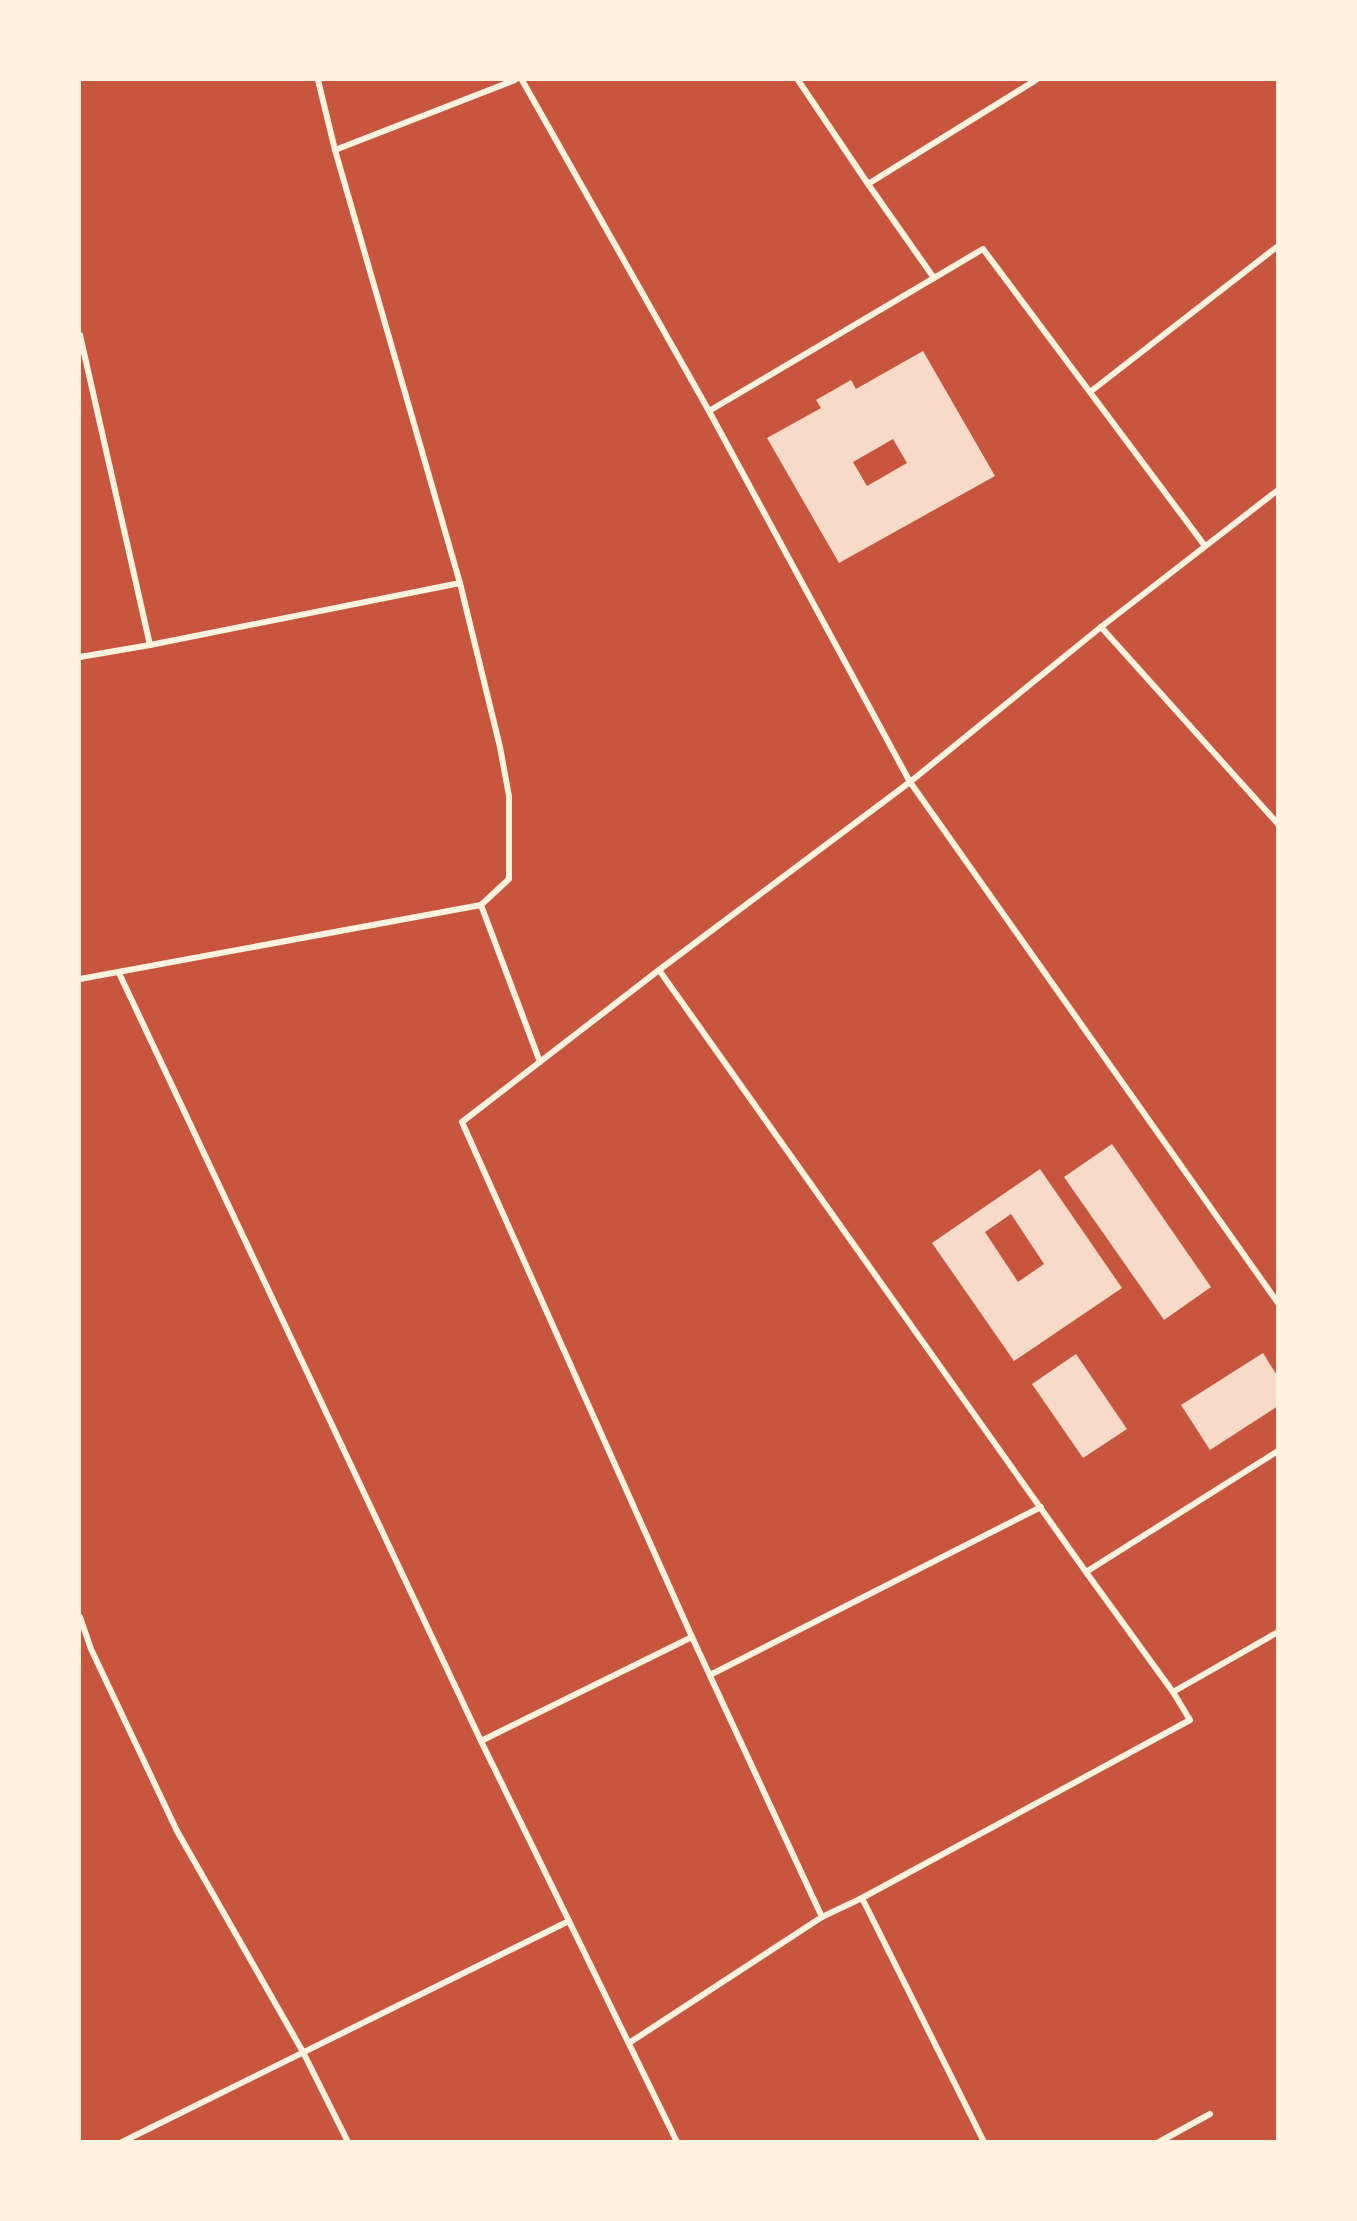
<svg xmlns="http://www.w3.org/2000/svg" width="1357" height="2221" font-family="'IBM Plex Serif',serif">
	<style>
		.building { fill: #f7dbc8; fill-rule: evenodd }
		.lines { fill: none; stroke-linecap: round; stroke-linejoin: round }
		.minor { stroke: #fff3e0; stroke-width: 6 }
	</style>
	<rect width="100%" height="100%" fill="#c8553d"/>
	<g class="building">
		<path d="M923,351L995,476L839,563L767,438L821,408L816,400L851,380L856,389ZM893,439L907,463L867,486L853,462Z"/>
		<path d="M1112,1144L1211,1287L1164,1320L1064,1177Z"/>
		<path d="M1040,1169L1122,1288L1014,1361L932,1243ZM1011,1214L1044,1264L1018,1282L985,1232Z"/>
		<path d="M1263,1353L1278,1377V1406L1210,1450L1181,1405Z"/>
		<path d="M1076,1354L1127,1429L1083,1458L1032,1384Z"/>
	</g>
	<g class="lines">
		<g class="minor">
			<path d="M522,80L709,411L910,782L1278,1303"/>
			<path d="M798,80L868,184L934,278"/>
			<path d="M335,150L515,80"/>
			<path d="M868,184L1036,80"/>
			<path d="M80,335L150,645"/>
			<path d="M1090,392L1278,246"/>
			<path d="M709,411L983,249L1205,546"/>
			<path d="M1101,627L1278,824"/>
			<path d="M80,657L150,645L460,583"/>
			<path d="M481,905L540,1062"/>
			<path d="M659,970L1086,1572L1173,1692L1190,1720L862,1898"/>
			<path d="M119,973L481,1741L677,2142"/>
			<path d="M80,979L481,905L509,879V796L500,747L460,583L335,150L318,80"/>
			<path d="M1086,1572L1278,1451"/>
			<path d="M80,1617L91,1649L177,1831L303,2052L348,2142"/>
			<path d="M710,1675L1041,1507"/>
			<path d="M1173,1692L1278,1632"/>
			<path d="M481,1741L692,1637"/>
			<path d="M822,1917L692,1637L462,1122L659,970L910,782L1101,627L1278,490"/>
			<path d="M629,2043L822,1917L862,1898L984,2142"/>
			<path d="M122,2142L569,1921"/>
			<path d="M1159,2142L1210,2114"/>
		</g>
	</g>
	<rect width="1357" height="2221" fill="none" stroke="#fff3e0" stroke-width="162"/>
</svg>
